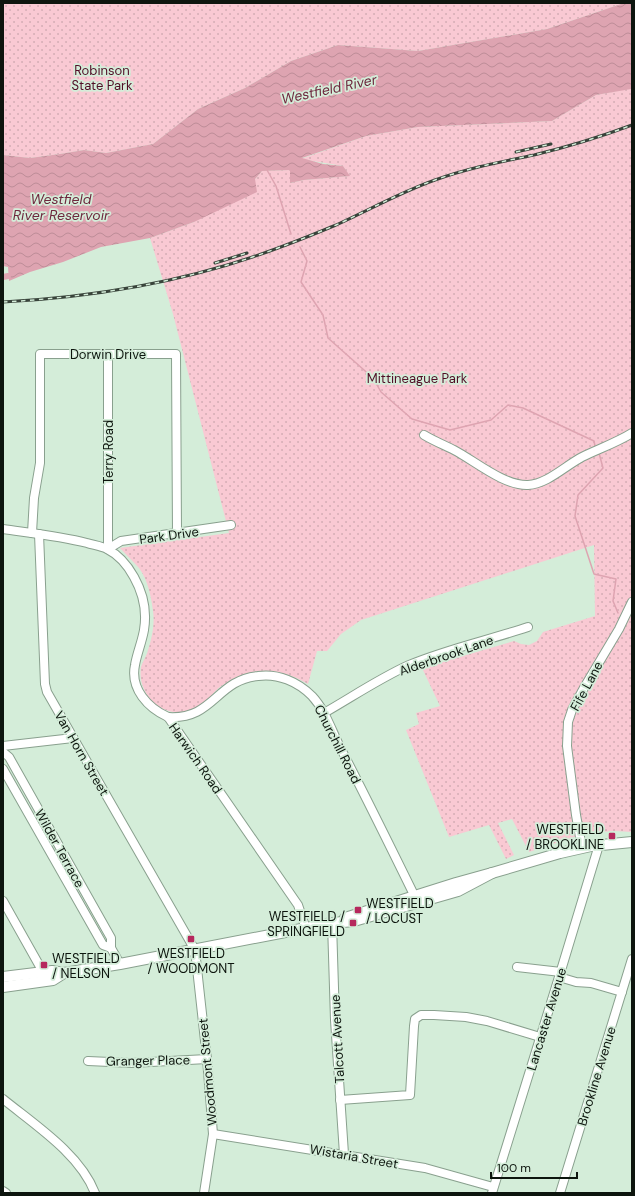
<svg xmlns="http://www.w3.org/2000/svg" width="635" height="1196" font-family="'DM Sans',sans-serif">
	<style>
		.park { fill: url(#park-dots) }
		.water { fill: url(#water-waves) }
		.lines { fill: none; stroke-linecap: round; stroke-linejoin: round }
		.stream { stroke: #dea4b1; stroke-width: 1.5 }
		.canal { stroke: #dea4b1; stroke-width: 6 }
		.minor-casing { stroke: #89a08e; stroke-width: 10 }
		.major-casing { stroke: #89a08e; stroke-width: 12 }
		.minor { stroke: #fff; stroke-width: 8 }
		.major { stroke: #fff; stroke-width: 10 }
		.rail-casing { stroke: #38433a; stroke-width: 3 }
		.rail { stroke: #d4edd9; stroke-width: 1.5; stroke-dasharray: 4.5; stroke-linecap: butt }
		.poi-dot { fill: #b6285d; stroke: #d4edd9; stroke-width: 1.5 }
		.labels { text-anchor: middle; stroke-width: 3.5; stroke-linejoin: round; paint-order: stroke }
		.park-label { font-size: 13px; fill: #510d26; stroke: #d4edd9 }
		.street-label { font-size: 13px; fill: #0d150e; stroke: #d4edd9 }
		.poi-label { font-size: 13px; fill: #0d150e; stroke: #d4edd9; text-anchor: end }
		.water-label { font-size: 14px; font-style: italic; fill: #6e283e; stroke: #d4edd9 }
	</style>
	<defs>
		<pattern id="park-dots" width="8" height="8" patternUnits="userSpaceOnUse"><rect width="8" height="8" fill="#f9c9d3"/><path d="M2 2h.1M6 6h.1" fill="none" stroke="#d4acb4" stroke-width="1.8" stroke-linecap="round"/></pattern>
		<pattern id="water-waves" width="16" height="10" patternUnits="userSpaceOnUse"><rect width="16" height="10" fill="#dea4b1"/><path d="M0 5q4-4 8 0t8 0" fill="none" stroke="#bd8c97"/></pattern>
	</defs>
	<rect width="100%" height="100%" fill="#d4edd9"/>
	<g class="park">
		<path d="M3,3H624L547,29L418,51L338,45L291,61L245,88L198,109L153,144L106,153L84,150L60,154L30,158L3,155Z"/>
		<path d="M632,88V832L615,831L586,833L529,852L512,819L498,823L514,855L506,859L489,825L449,837L406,730L419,724L416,713L440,706L422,668L514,641L521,644L529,645L537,641L543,632L595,616L594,545L361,620L341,634L327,651H317L308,684C278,667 250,665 220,687C214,691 210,699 204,704C193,713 179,715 166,710C149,704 138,685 141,667C143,661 147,655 148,650C152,638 155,623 153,611C151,596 148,580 139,568C133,561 126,555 120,548L229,533L173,314L150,238L194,222L255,179L262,171L290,170V183L304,180L349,176L343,166L301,159L366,136L418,127L552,121L596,95Z"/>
	</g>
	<path class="water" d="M624,3H632V88L631,89L596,95L552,121L418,127L366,136L302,158L323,164L343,166L350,176L304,180L290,183V170L262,171L255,179L257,192L194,222L150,238L101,247L63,262L30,272L9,281L8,267L3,266V155L30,158L60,154L84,150L106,153L153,144L198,109L245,88L291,61L338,45L418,51L547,29Z"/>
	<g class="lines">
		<g class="stream">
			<path d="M267,170L276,186L291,234"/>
			<path d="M300,247L307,261L301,282L323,315L328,338L373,378L381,392L412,419L450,430L491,420L508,405L523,408L594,441L595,446"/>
			<path d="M599,453L603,468L578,495L575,516L594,574L616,579L613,601L618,613"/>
			<path d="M631,629L632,631"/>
		</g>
		<path class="canal" d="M3,277L8,276"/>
		<g class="minor-casing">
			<g id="minor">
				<path d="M424,435C434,441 444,445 454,450C475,461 504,486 528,485C547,484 565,466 582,457C598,449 616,443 632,433"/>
				<path d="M3,529C31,533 60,536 87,543C93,545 101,546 107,549C119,555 128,566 134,577C143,593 147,612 144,630C142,642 137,653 135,665C130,689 148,708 168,717L298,905L306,929"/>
				<path d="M32,533L34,498L40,463V354H176L177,534"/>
				<path d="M39,534L45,684L47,692L195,950L207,1059L213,1134L204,1193"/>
				<path d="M108,549V354"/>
				<path d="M108,549L121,541L231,525"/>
				<path d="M324,713C352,697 380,678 409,665C447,649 489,640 528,627"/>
				<path d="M168,717C214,720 216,680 258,676C278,673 298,682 312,696C326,711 332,732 341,749C367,799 392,850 417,901"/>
				<path d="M3,746L73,738"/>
				<path d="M3,752L9,757L111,938V948L120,964"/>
				<path d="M3,769L103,945L111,948"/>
				<path d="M582,848L576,815L567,746L568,722L572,710L585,686L619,629L632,602"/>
				<path d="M3,901L43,972"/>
				<path d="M332,923L335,1020L344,1154"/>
				<path d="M517,967L561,972"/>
				<path d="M559,977L576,982L591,983L622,992"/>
				<path d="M88,1061L132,1063L207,1059"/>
				<path d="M3,1099C35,1125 80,1154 95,1193"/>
				<path d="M340,1100L410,1095L414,1026L415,1019L421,1015H434L466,1017L487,1021L540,1037"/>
				<path d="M213,1134L425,1168L493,1187"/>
				<path d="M3,1191L6,1193"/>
				<path d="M492,1193L559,977L599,845"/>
				<path d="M560,1193L632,959"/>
			</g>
		</g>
		<g class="major-casing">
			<g id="major">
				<path d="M345,918L456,883L492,873L560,853L591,846L632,842"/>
				<path d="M3,977L52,971L64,973L120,964L332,923L354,921L458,891L492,873"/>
				<path d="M3,987L53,980L64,973"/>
			</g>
		</g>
		<use href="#minor" class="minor"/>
		<use href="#major" class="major"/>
		<g class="rail-casing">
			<g id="rail">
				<path d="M516,152L551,144"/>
				<path d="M215,263L247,253"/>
				<path d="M3,302C96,297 190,281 278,248C297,241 317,233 336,225C369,210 401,192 435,180C468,168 500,162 534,155C567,147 600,137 632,125"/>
			</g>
		</g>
		<use href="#rail" class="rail"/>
	</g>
	<g class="poi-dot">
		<rect x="608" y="832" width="8" height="8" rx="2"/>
		<rect x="354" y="906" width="8" height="8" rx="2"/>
		<rect x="349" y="919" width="8" height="8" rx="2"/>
		<rect x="187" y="935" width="8" height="8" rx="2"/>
		<rect x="40" y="961" width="8" height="8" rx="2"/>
	</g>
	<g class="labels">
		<g class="park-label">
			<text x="102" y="75">Robinson<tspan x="102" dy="15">State Park</tspan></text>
			<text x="417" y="383">Mittineague Park</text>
		</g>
		<g class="street-label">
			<text x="108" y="359">Dorwin Drive</text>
			<text transform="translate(108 452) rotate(-90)" y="5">Terry Road</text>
			<text transform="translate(169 535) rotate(-8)" y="5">Park Drive</text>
			<text transform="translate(446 655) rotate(-19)" y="5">Alderbrook Lane</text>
			<text transform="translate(586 686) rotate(-62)" y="5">Fife Lane</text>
			<text transform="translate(338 744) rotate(63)" y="5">Churchill Road</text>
			<text transform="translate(82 753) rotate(60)" y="5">Van Horn Street</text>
			<text transform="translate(196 758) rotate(55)" y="5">Harwich Road</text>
			<text transform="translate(60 848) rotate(61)" y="5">Wilder Terrace</text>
			<text transform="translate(546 1019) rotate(-73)" y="5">Lancaster Avenue</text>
			<text transform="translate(337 1039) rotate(-93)" y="5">Talcott Avenue</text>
			<text transform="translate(148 1060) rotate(-1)" y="5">Granger Place</text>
			<text transform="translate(207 1072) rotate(-95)" y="5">Woodmont Street</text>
			<text transform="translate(596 1076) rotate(-73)" y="5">Brookline Avenue</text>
			<text transform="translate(354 1156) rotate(10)" y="5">Wistaria Street</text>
		</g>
		<g class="poi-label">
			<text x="604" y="834">WESTFIELD<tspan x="604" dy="15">/ BROOKLINE</tspan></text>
			<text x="366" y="908" text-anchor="start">WESTFIELD<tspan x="366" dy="15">/ LOCUST</tspan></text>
			<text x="345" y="921">WESTFIELD /<tspan x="345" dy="15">SPRINGFIELD</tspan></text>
			<text x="191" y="958" text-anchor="middle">WESTFIELD<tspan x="191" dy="15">/ WOODMONT</tspan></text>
			<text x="52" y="963" text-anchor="start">WESTFIELD<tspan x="52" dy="15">/ NELSON</tspan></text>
		</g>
		<g class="water-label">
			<text transform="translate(329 89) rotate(-12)" y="5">Westfield River</text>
			<text x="61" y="204">Westfield<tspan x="61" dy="16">River Reservoir</tspan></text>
		</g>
	</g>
	<rect width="635" height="1196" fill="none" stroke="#0d150e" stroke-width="8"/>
	<path d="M491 1172v6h86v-6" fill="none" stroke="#0d150e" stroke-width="2"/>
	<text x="497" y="1172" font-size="12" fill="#0d150e" stroke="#d4edd9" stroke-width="3" paint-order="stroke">100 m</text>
</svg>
